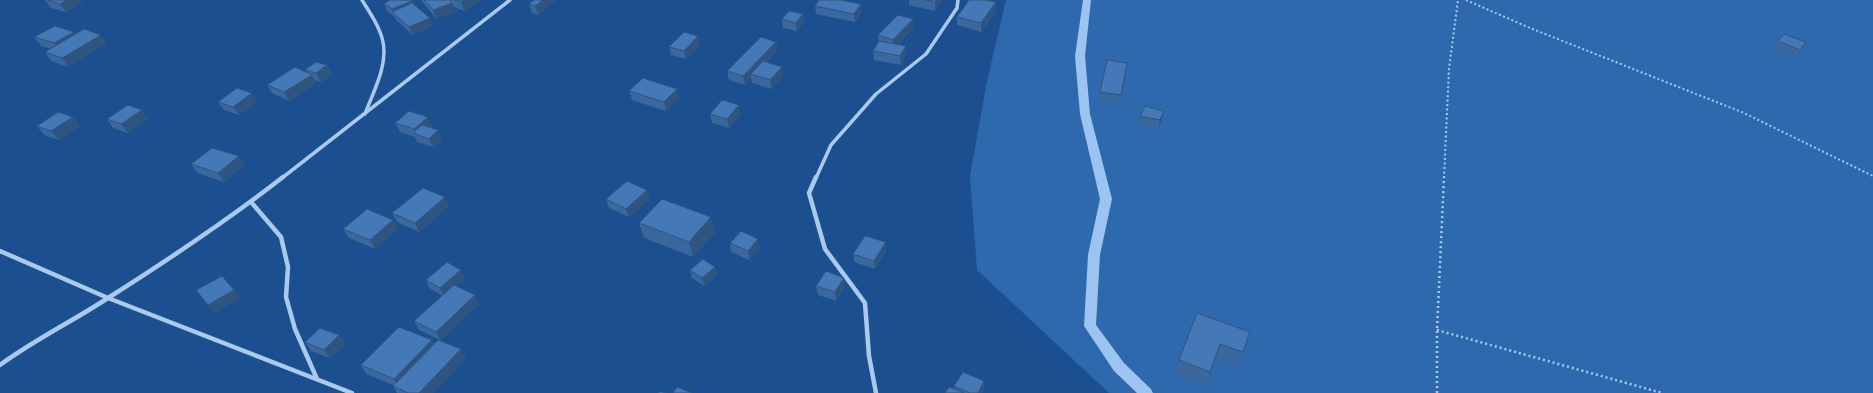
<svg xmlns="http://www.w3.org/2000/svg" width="1873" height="393" font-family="Ubuntu,sans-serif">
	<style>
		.green { fill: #2e69ad }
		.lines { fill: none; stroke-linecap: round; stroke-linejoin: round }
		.stream { fill: #9cc4f0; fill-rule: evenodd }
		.path-far1 { stroke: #a9c9ee; stroke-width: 2; stroke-dasharray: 2 2.5; stroke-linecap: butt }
		.path { stroke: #a9c9ee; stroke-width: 2.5; stroke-dasharray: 2 3; stroke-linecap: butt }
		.street-far1 { stroke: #a9c9ee; stroke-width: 3.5 }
		.street { stroke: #a9c9ee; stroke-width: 4.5 }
		.wall { fill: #3a679d }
		.shaded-wall { fill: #305480 }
		.building { fill: #4478b7; stroke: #305480 }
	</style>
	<rect width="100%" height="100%" fill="#1b4f8f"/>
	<path class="green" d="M1006,0H1873V393H1109L977,270L970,176L987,81Z"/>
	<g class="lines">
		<path class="stream" d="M1083,0H1091L1085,56L1090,114L1112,199L1100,255L1096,325L1124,363L1151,389L1153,393H1137L1114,371L1084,326L1088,255L1100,199L1080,114L1075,56Z"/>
		<g class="path-far1">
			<path d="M1466,0L1530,28L1744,113L1873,176"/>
			<path d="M1444,178L1449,69L1458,0"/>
		</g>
		<g class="path">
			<path d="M1437,330L1662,393"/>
			<path d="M1437,393V330L1444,177"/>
		</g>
		<g class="street-far1">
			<path d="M362,0C370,13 380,27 383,42C388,66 373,92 365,114"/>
			<path d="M282,178L510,0"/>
			<path d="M816,178L831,145L876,94L926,54L957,8L958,0"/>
		</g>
		<g class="street">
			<path d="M816,177L809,193L825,249L865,303L869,356L876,393"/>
			<path d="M251,202L281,237L288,267L286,297L295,329L317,379"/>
			<path d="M0,251L108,298L352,393"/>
			<path d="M0,365C34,340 73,321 108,298C168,260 228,220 283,177"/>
		</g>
	</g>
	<g class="wall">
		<path d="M45,0H80L82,3L66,12L51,8Z"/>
		<path d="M421,0H482L464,11L454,7L456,12L436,19Z"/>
		<path d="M909,0H942L935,11L909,5Z"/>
		<path d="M555,1L538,15L532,13L529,4Z"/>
		<path d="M844,1L861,13L855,22L816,14L815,6Z"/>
		<path d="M384,3L413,4L433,26L413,35L396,20L394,16L387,11Z"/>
		<path d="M996,11L981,32L957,25V17Z"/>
		<path d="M803,14L804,22L797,31L783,28L782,19Z"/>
		<path d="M913,19V28L898,44L906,46V54L901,65L874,60L873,51L878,42V35Z"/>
		<path d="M75,34L107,43L68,67L51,61L45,52L51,49L41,46L34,37Z"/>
		<path d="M1784,34L1806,42L1794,58L1772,50Z"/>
		<path d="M776,42L777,50L766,62L783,76L772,89L752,83L751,78L745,85L729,80L727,71Z"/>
		<path d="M700,45L686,59L671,55L669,47Z"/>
		<path d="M1127,63L1120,104L1099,101L1100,92Z"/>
		<path d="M327,65L332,74L321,82L315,80L316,83L289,101L272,93L267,85L306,72L305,70Z"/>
		<path d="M629,91L679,98L666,111L632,100Z"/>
		<path d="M218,102H257L239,115L224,110Z"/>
		<path d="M142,110L148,119L128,133L113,128L107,119Z"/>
		<path d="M1164,111L1162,119L1158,129L1139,124L1140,116Z"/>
		<path d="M710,114H741L729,128L712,123Z"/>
		<path d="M73,117L80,126L59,140L44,135L37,126Z"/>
		<path d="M395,123L432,126L430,128L438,130L442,139L433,147L417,142L415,137L400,132Z"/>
		<path d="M191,164L245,165L224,182L197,173Z"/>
		<path d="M647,190L649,199L629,217L609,208L606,199Z"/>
		<path d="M449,206L419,232L397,222L392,213Z"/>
		<path d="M639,223L715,232L693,257L644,238Z"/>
		<path d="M398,228L375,249L349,238L343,229Z"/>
		<path d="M730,243L760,248L749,260L731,252Z"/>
		<path d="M886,251L875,269L854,262L853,254Z"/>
		<path d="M715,267L717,276L704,286L692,278L690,270Z"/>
		<path d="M466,279L457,286L475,295L479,304L440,340L419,330L414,321L443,296L430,289L426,280Z"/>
		<path d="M816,286H845L836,301L818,295Z"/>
		<path d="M1250,332L1238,367L1215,359L1205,387L1175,375L1179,360Z"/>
		<path d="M339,335L345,344L330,358L311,351L305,342Z"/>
		<path d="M432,340L434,344L466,358L433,393H397L393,386V385L366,374L361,365Z"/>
		<path d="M954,386L984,389L982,393H945L954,389Z"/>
	</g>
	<g class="shaded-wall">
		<path d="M66,0H80L82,3L66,12L60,4Z"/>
		<path d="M465,0H482L464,11L461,2Z"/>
		<path d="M543,0H555V1L538,15L535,6Z"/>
		<path d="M937,0H942L935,11V2Z"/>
		<path d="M412,1L416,9L394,14L392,9Z"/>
		<path d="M996,2V11L981,32V23Z"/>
		<path d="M452,3L456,12L436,19L433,10Z"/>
		<path d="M861,4V13L855,22L854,14Z"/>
		<path d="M803,14L804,22L797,31L796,23Z"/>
		<path d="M430,18L433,26L413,35L409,27Z"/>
		<path d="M913,19V28L893,48V40Z"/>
		<path d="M74,32L80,40L60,52L54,43Z"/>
		<path d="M101,35L107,43L68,67L62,58Z"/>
		<path d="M698,36L700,45L686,59L684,51Z"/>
		<path d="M776,42L777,50L754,75L751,74V78L745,85L743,76Z"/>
		<path d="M906,46V54L901,65L900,56Z"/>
		<path d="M327,65L332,74L321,82L316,73Z"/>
		<path d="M782,67L783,76L772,89L770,80Z"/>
		<path d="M312,75L316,83L289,101L284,92Z"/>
		<path d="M677,89L679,98L666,111L664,102Z"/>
		<path d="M252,93L257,102L239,115L233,107Z"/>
		<path d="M739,105L741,114L729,128L727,119Z"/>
		<path d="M142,110L148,119L128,133L121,124Z"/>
		<path d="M1164,111L1162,119L1158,129L1160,120Z"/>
		<path d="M73,117L80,126L59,140L51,131Z"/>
		<path d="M428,117L432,126L421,136L417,135L414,129Z"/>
		<path d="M438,130L442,139L433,147L429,139Z"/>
		<path d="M239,156L245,165L224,182L218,173Z"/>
		<path d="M647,190L649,199L629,217L626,209Z"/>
		<path d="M445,197L449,206L419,232L415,223Z"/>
		<path d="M711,217L715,232L693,257L689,242Z"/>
		<path d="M393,220L398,228L375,249L370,240Z"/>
		<path d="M758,239L760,248L749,260L748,251Z"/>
		<path d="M886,242V251L875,269L874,261Z"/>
		<path d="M715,267L717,276L704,286L702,278Z"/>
		<path d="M461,270L466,279L445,297L440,288Z"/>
		<path d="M844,278L845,286L836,301L835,292Z"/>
		<path d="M234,290L241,298L215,313L208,305Z"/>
		<path d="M475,295L479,304L440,340L436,332Z"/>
		<path d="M339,335L345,344L330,358L324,350Z"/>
		<path d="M432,340L437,349L399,388L394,379Z"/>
		<path d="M1220,344L1215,359L1205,387L1210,372Z"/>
		<path d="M461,349L466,358L433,393H419Z"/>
		<path d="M984,381V389L982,393H978Z"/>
	</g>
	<g class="building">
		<path d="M47,0H66L60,4Z"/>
		<path d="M390,0H411L412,1L392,9L384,3Z"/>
		<path d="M424,0H450L452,3L433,10Z"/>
		<path d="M455,0H465L461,2Z"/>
		<path d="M534,0H543L535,6L529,4Z"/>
		<path d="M819,0H840L861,4L854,14L815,6Z"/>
		<path d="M925,0H937L935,2Z"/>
		<path d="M969,0H986L996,2L981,23L957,17Z"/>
		<path d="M412,3L430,18L409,27L392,12Z"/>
		<path d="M789,11L803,14L796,23L782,19Z"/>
		<path d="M898,15L913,19L893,40L878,35Z"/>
		<path d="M55,26L74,32L54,43L34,37Z"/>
		<path d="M84,29L101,35L62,58L45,52Z"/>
		<path d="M684,32L698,36L684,51L669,47Z"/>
		<path d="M1784,34L1806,42L1800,50L1778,41Z"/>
		<path d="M761,37L776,42L743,76L727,71Z"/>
		<path d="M879,41L906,46L900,56L873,51Z"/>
		<path d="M1107,60L1127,63L1121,95L1100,92Z"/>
		<path d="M763,61L782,67L770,80L751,74Z"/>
		<path d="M316,62L327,65L316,73L305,70Z"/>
		<path d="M295,67L312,75L284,92L267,85Z"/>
		<path d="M643,78L677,89L664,102L629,91Z"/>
		<path d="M237,88L252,93L233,107L218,102Z"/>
		<path d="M722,100L739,105L727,119L710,114Z"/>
		<path d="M128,105L142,110L121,124L107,119Z"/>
		<path d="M1145,106L1164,111L1160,120L1140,116Z"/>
		<path d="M409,111L428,117L414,129L395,123Z"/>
		<path d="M58,112L73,117L51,131L37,126Z"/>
		<path d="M422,125L438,130L429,139L413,133Z"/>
		<path d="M212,148L239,156L218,173L191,164Z"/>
		<path d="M627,181L647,190L626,209L606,199Z"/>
		<path d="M423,188L445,197L415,223L392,213Z"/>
		<path d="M662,199L711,217L689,242L639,223Z"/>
		<path d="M367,209L393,220L370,240L343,229Z"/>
		<path d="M741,231L758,239L748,251L730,243Z"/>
		<path d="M865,236L886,242L874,261L853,254Z"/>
		<path d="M703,259L715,267L702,278L690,270Z"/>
		<path d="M447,262L461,270L440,288L426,280Z"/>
		<path d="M826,271L844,278L835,292L816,286Z"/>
		<path d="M222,276L234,290L208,305L196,290Z"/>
		<path d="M454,285L475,295L436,332L414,321Z"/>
		<path d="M1197,313L1250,332L1243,352L1220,344L1210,372L1179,360Z"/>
		<path d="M399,327L432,340L394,379L361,365Z"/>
		<path d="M320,328L339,335L324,350L305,342Z"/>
		<path d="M438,340L461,349L419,393H408L393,386Z"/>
		<path d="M963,372L984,381L978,393H970L954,386Z"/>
		<path d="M677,387L692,393H673Z"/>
		<path d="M949,387L964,393H945Z"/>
		<path d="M660,391L666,393H658Z"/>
	</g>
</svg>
